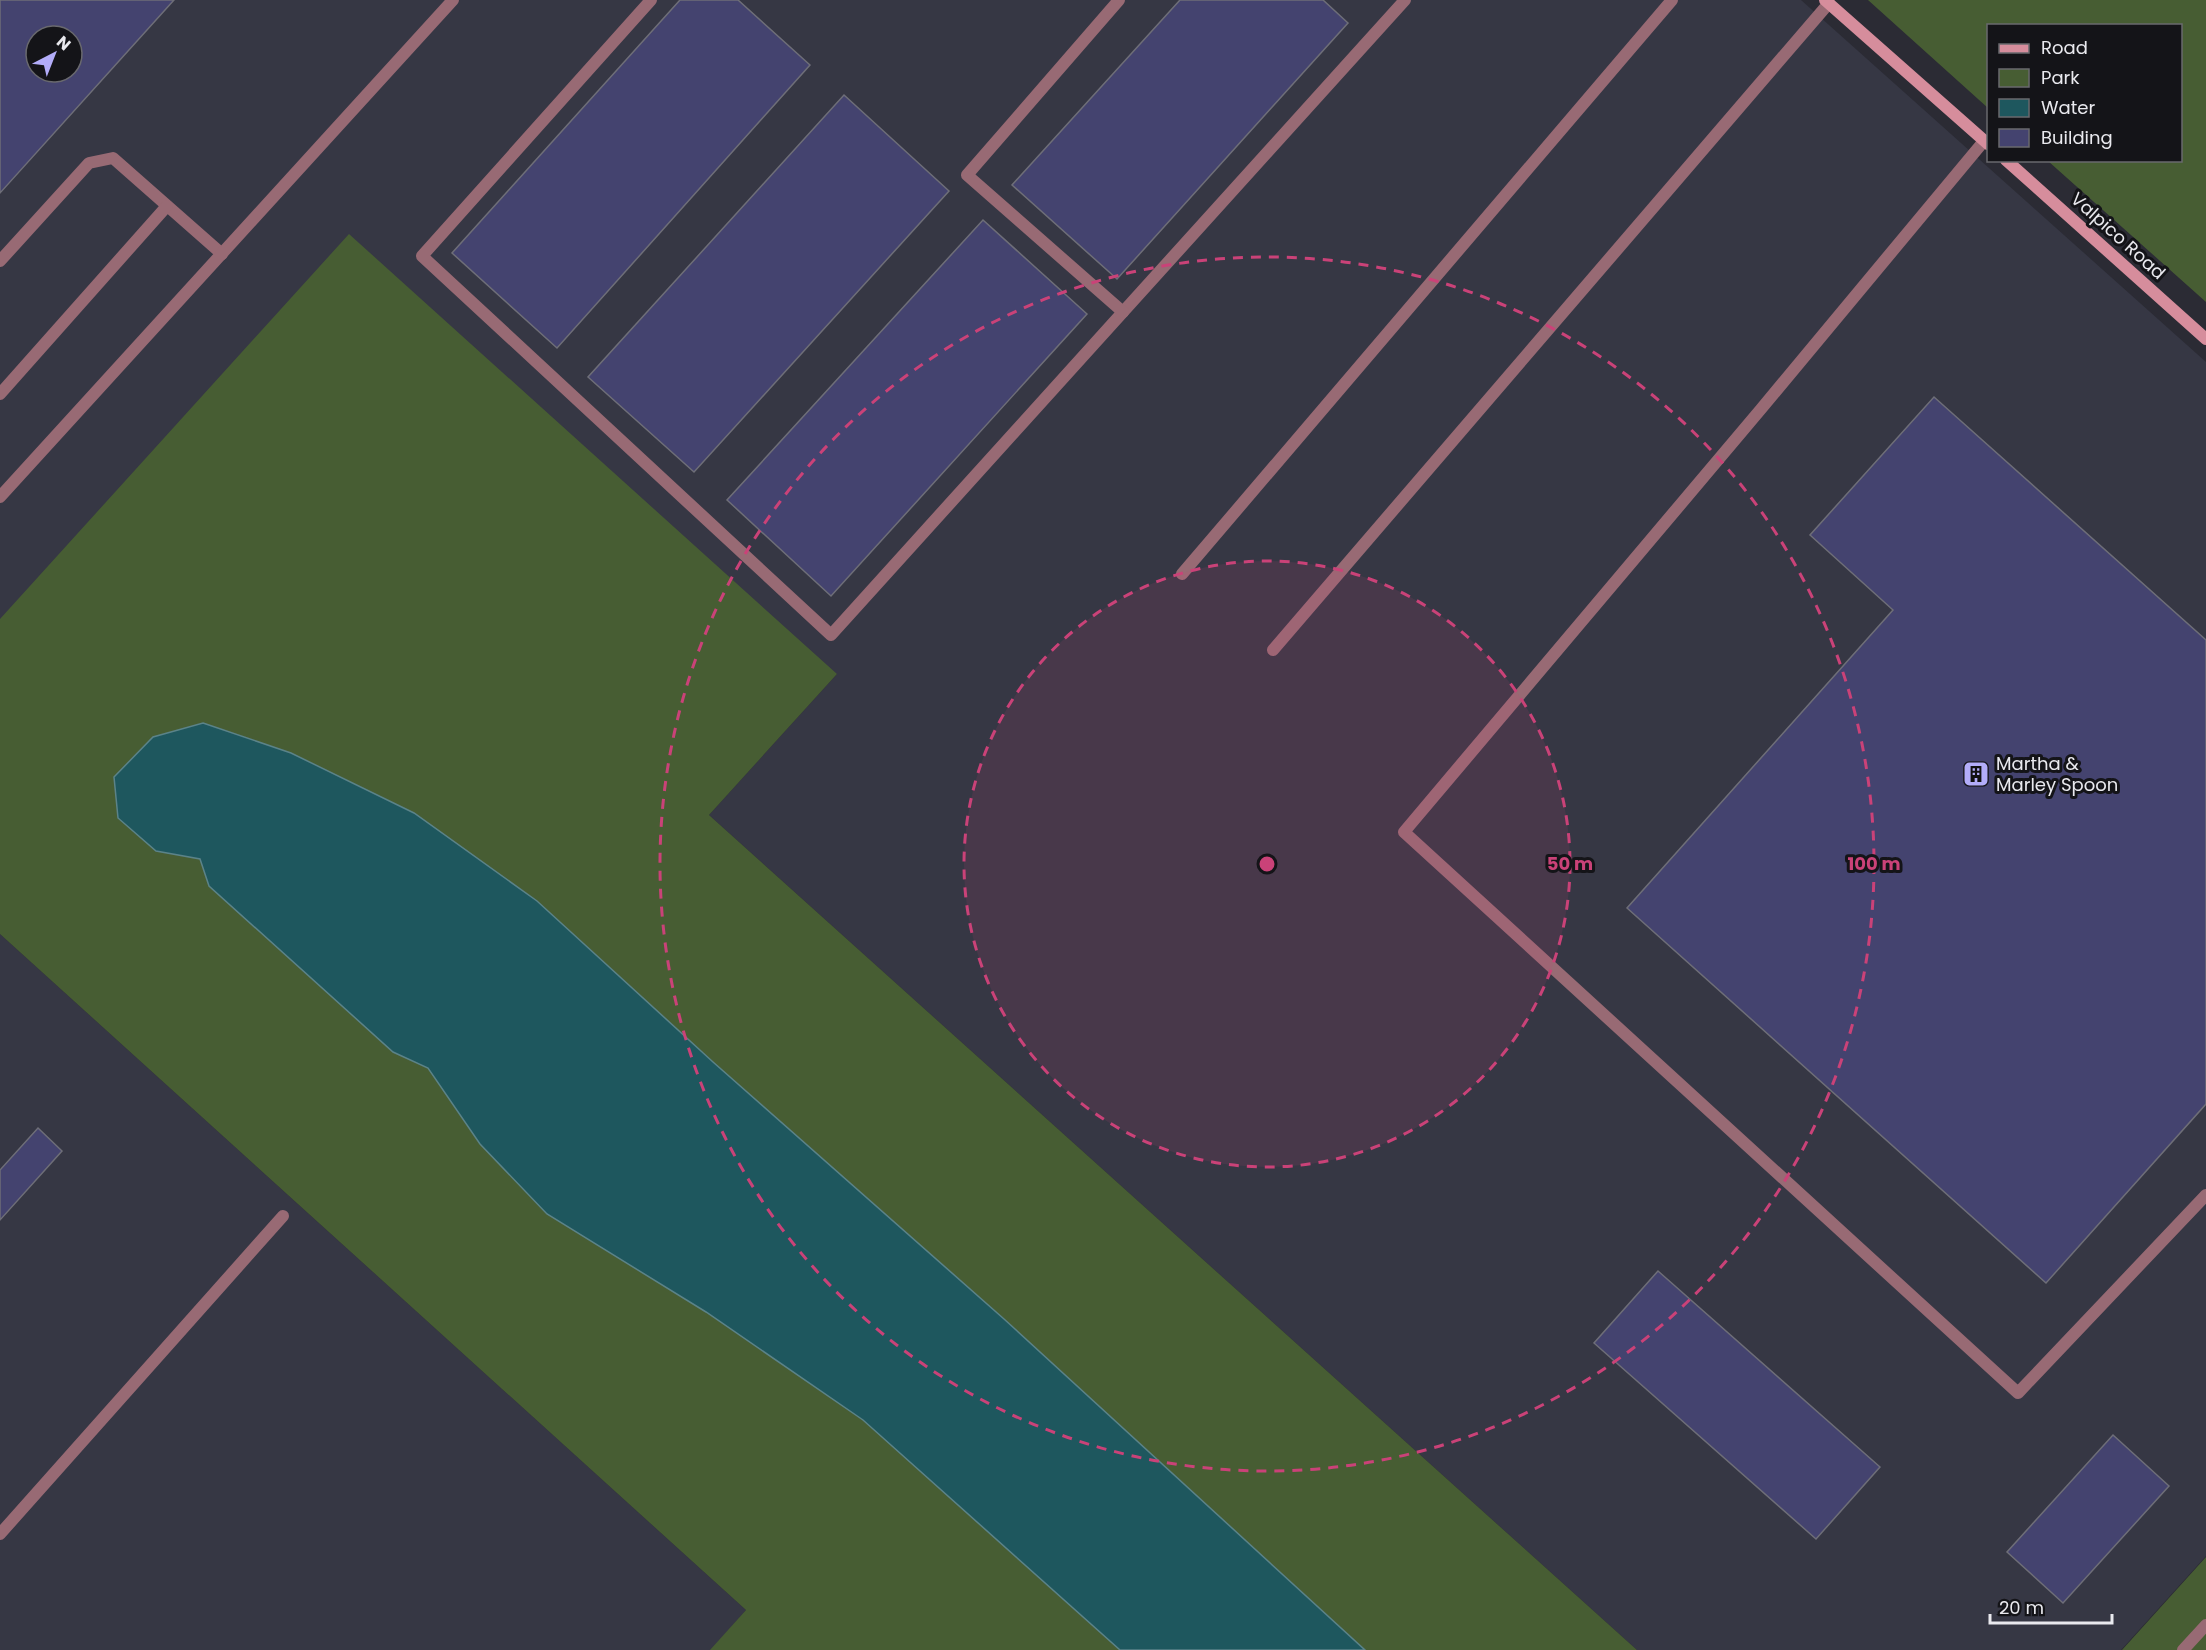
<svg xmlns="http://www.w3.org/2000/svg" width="2206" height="1650" font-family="Poppins,sans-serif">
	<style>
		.built { fill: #363744; fill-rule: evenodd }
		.green { fill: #475d33 }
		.water { fill: #1e575e; stroke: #5b8389; stroke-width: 1.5 }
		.building { fill: #44436f; stroke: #6e6e78; stroke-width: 1.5; fill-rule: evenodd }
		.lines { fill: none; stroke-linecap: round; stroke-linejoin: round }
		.service { stroke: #986a74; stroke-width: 12 }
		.secondary { stroke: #d68d9c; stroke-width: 12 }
		.ring { fill: none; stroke: #ca4278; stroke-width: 3; stroke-dasharray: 10 8 }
		.labels { text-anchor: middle; stroke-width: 6; stroke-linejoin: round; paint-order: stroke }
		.street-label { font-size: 18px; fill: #e9e9ee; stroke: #141418 }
		.poi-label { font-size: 18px; fill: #e9e9ee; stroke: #141418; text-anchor: start }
		.centre { fill: #ca4278; stroke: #141418; stroke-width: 3 }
		.ring-label { font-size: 18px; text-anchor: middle; font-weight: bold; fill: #ca4278; stroke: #141418; stroke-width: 6; stroke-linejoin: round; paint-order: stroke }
	</style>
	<rect width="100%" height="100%" fill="#2b2b34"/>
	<g class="built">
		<path d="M0,0H1801L2206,362V1556L2121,1650H1637L709,815L837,674L0,620ZM36,36H72V72H36Z"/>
		<path d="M0,934L746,1610L711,1650H0Z"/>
	</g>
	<g class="green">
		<path d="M1868,0H2206V302L2048,161L2180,160V26H1988V108Z"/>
		<path d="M349,234L837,674L709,815L1637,1650H710L746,1610L0,934V619Z"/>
		<path d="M2206,1557V1650H2122Z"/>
	</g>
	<path class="water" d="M203,723L291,753L414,813L537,901L713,1062L1004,1319L1365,1650H1120L863,1420L706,1312L547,1214L480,1144L428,1068L393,1052L209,886L200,859L156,851L118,818L114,777L153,737Z"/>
	<g class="building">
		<path d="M0,0H174L0,193ZM36,36H72V72H36Z"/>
		<path d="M680,0H738L810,65L557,348L452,253Z"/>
		<path d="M1180,0H1323L1348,23L1117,279L1012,185Z"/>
		<path d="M844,95L949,191L694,472L588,377Z"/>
		<path d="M983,220L1087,314L831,596L727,500Z"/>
		<path d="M1934,397L2206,640V1104L2046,1283L1627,908L1893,610L1810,535Z"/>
		<path d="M38,1128L62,1151L0,1220V1170Z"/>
		<path d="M1658,1271L1880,1467L1816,1539L1594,1343Z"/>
		<path d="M2113,1435L2169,1486L2063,1603L2007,1552Z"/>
	</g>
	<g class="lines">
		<g class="service">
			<path d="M651,0L422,256L831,635L1405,0"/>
			<path d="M1119,0L967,175L1123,312"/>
			<path d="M1984,141L1761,409L1404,832L2018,1393L2206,1195"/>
			<path d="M0,261L89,163L113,158L222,254"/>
			<path d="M0,394L167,206"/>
			<path d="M0,497L453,0"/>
			<path d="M1182,574L1672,0"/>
			<path d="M1273,650L1829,3"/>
			<path d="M0,1534L283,1216"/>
			<path d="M2183,1650L2206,1625"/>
		</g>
		<g class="secondary">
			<path d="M1825,0L1988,144"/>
			<path d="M2006,160L2206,339"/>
		</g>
	</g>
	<circle cx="1267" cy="864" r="303" fill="#ca4278" fill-opacity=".12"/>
	<g class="ring">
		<circle cx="1267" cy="864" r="303"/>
		<circle cx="1267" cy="864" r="607"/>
	</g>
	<defs>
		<g id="building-square" transform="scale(1.35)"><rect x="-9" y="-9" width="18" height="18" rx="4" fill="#b3adf9" stroke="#141418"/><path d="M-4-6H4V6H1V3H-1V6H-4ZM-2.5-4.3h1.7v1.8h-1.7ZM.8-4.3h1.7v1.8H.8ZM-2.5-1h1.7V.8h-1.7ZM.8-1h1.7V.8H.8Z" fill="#111"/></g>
	</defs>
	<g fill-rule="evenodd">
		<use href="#building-square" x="1976" y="774"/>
	</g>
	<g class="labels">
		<g class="street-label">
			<text transform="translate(2118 236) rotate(42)" y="6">Valpico Road</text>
		</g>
		<g class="poi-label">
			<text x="1996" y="770">Martha &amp;<tspan x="1996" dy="21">Marley Spoon</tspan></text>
		</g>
	</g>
	<circle cx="1267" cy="864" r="9" class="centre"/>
	<g class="ring-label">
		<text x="1570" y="870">50 m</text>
		<text x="1874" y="870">100 m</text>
	</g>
	<rect x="1987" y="24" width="195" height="138" fill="#141418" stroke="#69696e" stroke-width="1.5"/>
	<rect x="1999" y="44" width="30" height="9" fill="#d68d9c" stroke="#69696e" stroke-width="1.5"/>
	<text x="2041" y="54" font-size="18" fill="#e9e9ee">Road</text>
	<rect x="1999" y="69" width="30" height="18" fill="#475d33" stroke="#69696e" stroke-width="1.5"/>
	<text x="2041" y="84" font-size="18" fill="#e9e9ee">Park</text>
	<rect x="1999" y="99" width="30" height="18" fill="#1e575e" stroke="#69696e" stroke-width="1.5"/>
	<text x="2041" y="114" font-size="18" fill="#e9e9ee">Water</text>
	<rect x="1999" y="129" width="30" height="18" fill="#44436f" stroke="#69696e" stroke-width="1.5"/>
	<text x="2041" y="144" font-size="18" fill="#e9e9ee">Building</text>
	<g transform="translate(54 54) rotate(42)"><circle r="28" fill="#141418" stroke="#69696e" stroke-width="1.5"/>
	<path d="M0-4.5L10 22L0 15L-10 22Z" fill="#b3adf9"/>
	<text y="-9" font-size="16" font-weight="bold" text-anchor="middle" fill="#e9e9ee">N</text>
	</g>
	<path d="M1990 1614v9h122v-9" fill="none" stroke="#e9e9ee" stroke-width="3"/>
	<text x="1999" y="1614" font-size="18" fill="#e9e9ee" stroke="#141418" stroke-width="4.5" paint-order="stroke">20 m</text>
</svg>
